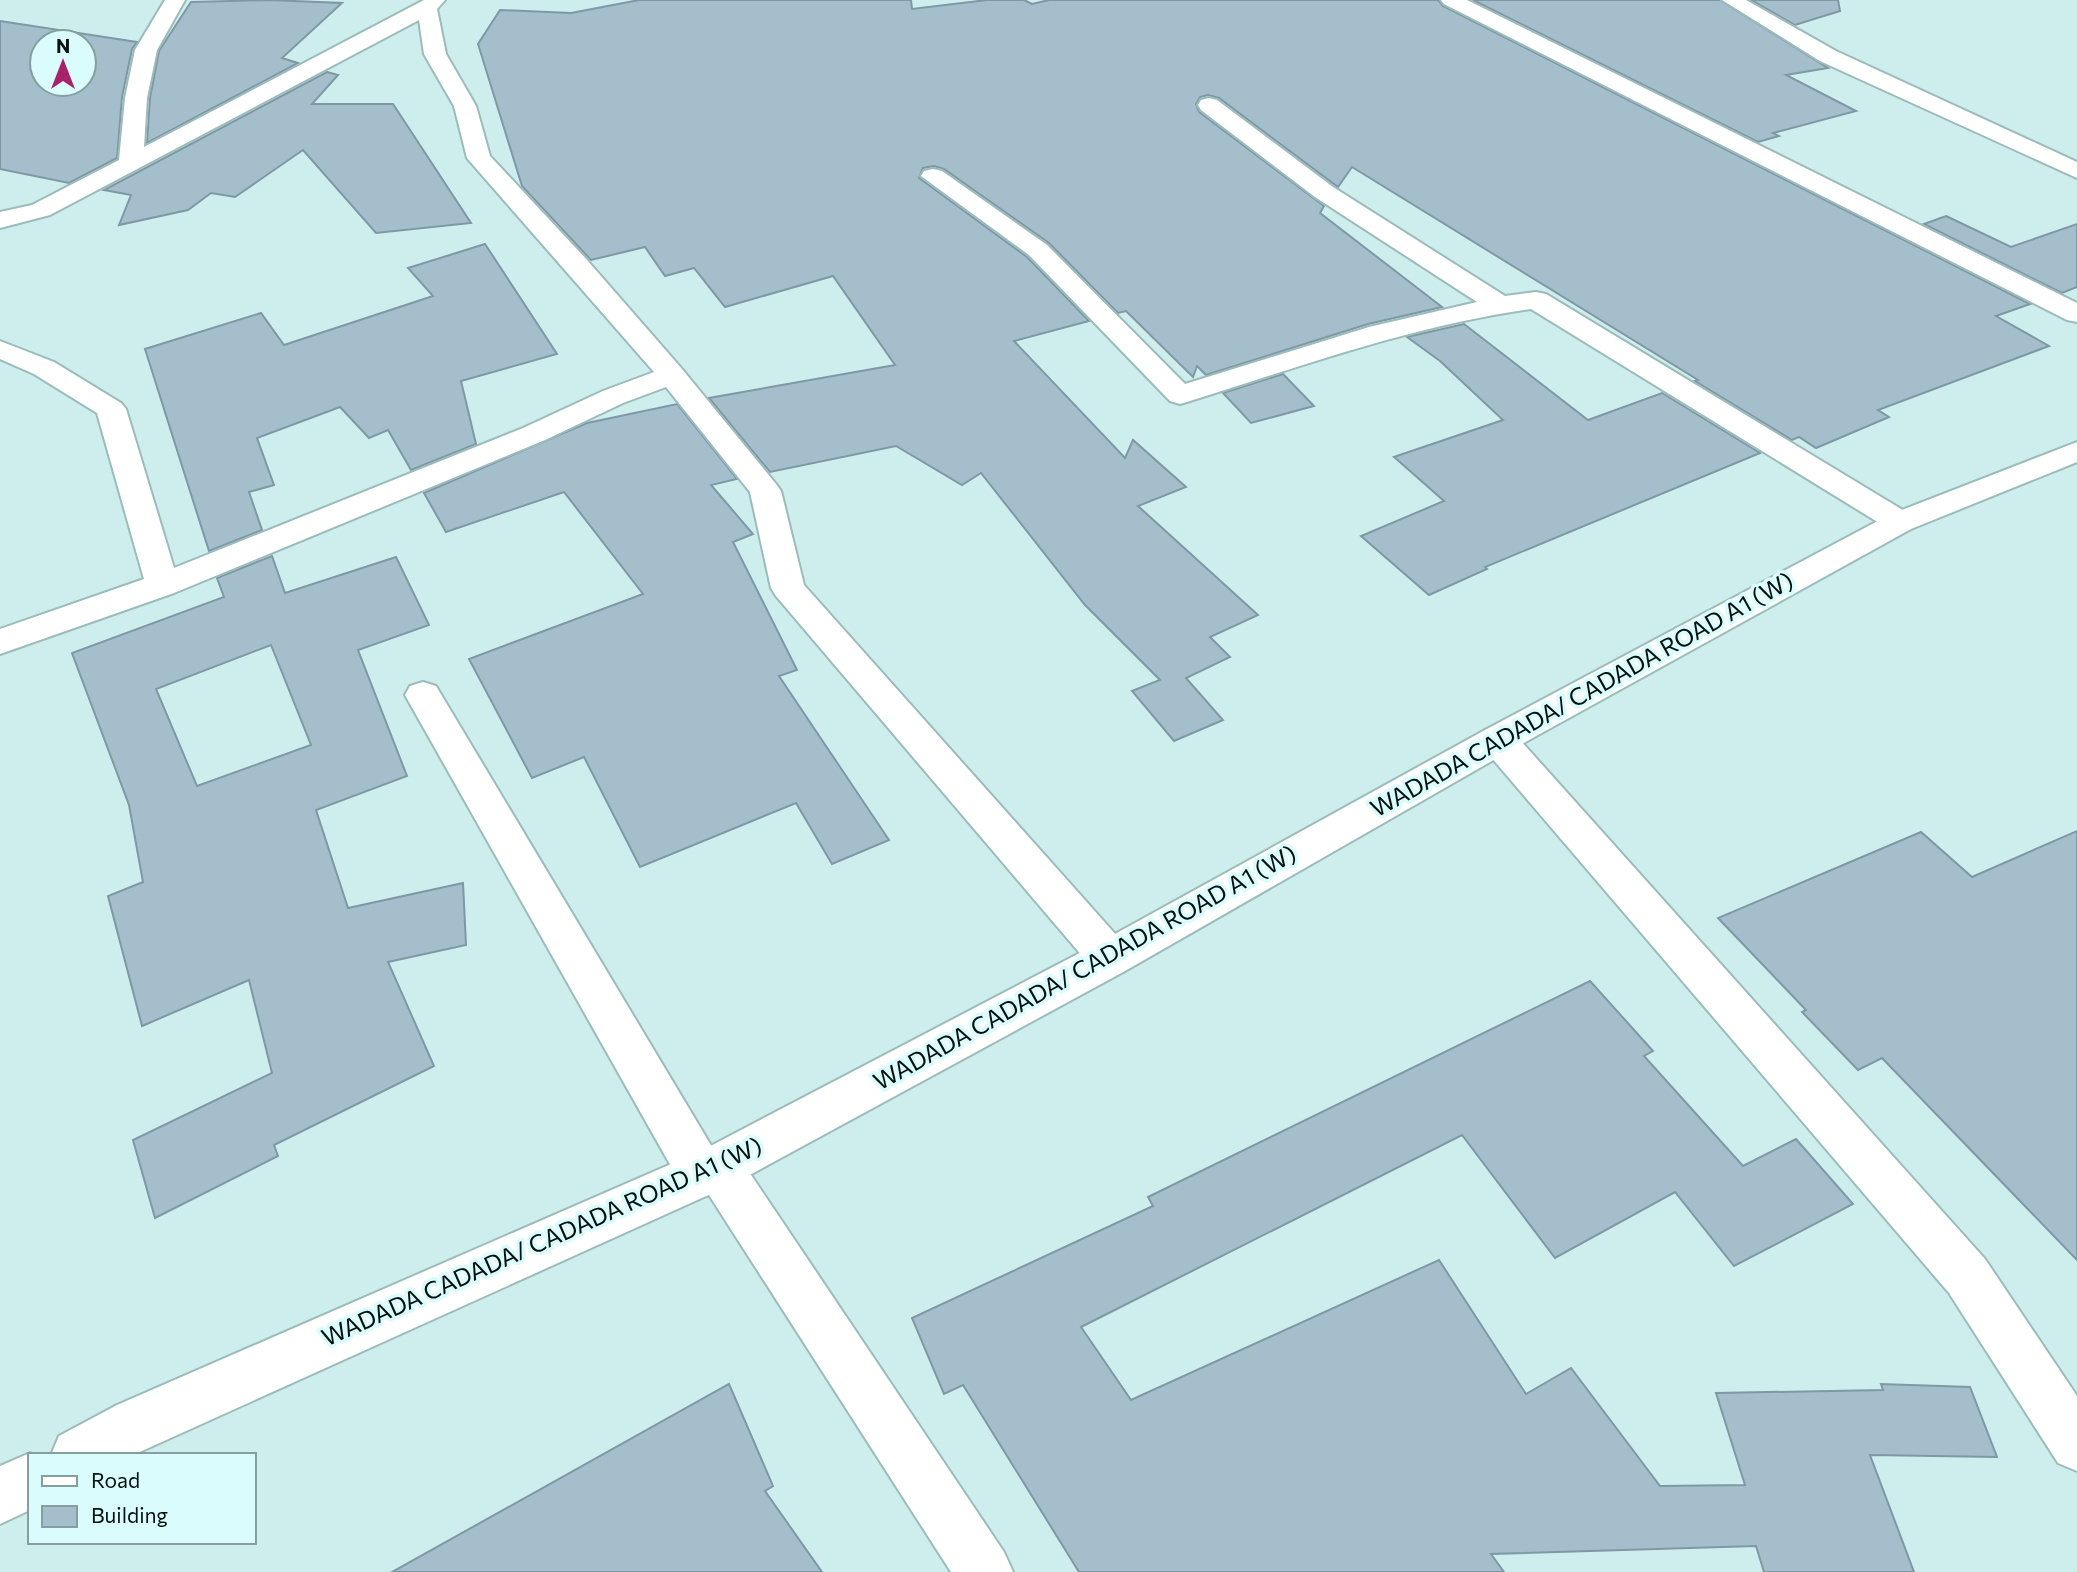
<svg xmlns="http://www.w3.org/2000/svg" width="2077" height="1572" font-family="Commissioner,sans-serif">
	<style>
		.building { fill: #a4becb; stroke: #7e98a4; stroke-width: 2; fill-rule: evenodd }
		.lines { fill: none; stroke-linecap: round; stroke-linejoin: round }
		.street-casing { stroke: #9cbbbb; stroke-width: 4 }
		.primary-casing { stroke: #9cbbbb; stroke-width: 4 }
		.street { fill: #fff; fill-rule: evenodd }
		.primary { fill: #fff; fill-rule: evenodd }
		.labels { text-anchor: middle; stroke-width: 7; stroke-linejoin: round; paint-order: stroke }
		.street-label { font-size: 24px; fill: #051010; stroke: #dbfcfc }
	</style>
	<rect width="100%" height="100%" fill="#ceeeee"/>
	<g class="building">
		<path d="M270,0L342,3L282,58L298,63L147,143L150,98L159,51L191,2Z"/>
		<path d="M639,0H911L912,9L987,0H1024L1032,4L1049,0H1438L1443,6L2030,304L1996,316L2049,346L1878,410L1889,417L1816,448L1799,437L1792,440L1695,381L1698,380L1352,167L1338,187L1219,98L1208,95L1200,97L1196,104L1199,112L1324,206L1320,213L1442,307L1368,324L1206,375L1197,366L1193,377L1126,311L1118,313L1049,243L944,169L934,166L923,168L919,178L1027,257L1089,321L1014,341L1125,458L1133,440L1186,487L1138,506L1258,615L1210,637L1230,657L1186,678L1223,720L1174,741L1132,691L1160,680L1085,605L981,473L962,485L896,446L770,472L709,398L895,365L833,276L725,307L694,268L665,276L645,247L591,260L522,186L478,44L500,10L571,13Z"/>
		<path d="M1473,0H1720L1828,68L1786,75L1856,111L1773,133L1779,136L1758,142Z"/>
		<path d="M1751,0H1838L1840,11L1795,25Z"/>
		<path d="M0,21L137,42L132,49L122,97L117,158L69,183L0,169ZM42,42H84V84H42Z"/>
		<path d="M327,72L338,75L312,104H393L471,223L376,233L303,150L235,197L211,193L188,210L119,225L131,195L104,190Z"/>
		<path d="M1946,216L2011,247L2077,224V287L2062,293L1924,224Z"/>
		<path d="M485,244L557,354L461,381L476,444L411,470L388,430L369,438L340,407L257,438L274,485L249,492L262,530L209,551L145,349L261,313L284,345L433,296L408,268Z"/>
		<path d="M1464,324L1588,420L1662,393L1760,453L1485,567L1487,569L1429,595L1361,536L1444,501L1394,457L1503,420L1440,361L1407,337Z"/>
		<path d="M1283,374L1314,406L1251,423L1223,393Z"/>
		<path d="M677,404L737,479L711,485L753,534L733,542L797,670L779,676L889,840L832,864L796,803L640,867L584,757L532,778L469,659L643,594L564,492L446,532L424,493L587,423Z"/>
		<path d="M272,556L285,593L396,557L429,625L358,650L407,776L316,810L348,908L463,883L466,945L388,962L434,1066L274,1145L278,1156L155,1218L133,1140L272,1073L249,980L142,1026L108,896L143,882L129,805L72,653L224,597L217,578ZM271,645L311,745L197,786L156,689Z"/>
		<path d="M2077,831V1260L1882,1058L1858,1070L1802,1012L1806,1010L1718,918L1921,832L1972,877Z"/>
		<path d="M1590,981L1653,1051L1644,1056L1743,1166L1796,1139L1853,1204L1734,1266L1675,1192L1555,1258L1462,1135L1081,1327L1131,1400L1439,1260L1526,1394L1571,1368L1660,1486L1745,1485L1716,1393L1883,1390L1881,1384L1970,1387L1997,1457L1870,1455L1914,1572H1764L1756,1546L1491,1554L1504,1572H1079L963,1385L944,1394L912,1318L1153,1206L1148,1197Z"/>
		<path d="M729,1384L773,1486L765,1491L822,1572H392Z"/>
	</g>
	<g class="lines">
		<g class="street-casing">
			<g id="street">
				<path d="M165,0H185L157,50L147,98L144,147L424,0H445L437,9L446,54L476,106L490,156L587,260L682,369L776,484L781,491L804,585L1125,945L1131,958L1125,971L1110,976L1095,971L776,596L771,588L750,492L666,387L623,403L545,440L174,593L0,654V629L144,579L97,413L34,374L0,359V341L54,362L121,403L126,409L174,568L523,428L603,391L654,372L467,158L454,106L424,54L419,20L50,215L0,228V212L32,205L119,160L125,98L135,50Z"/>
				<path d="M1441,0H1467L2077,303V322L2067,320L1444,4Z"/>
				<path d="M1722,0H1746L1836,51L2077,162V178L1820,61Z"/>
				<path d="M1209,98L1217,100L1333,187L1505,296L1536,292L1546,294L1911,515L1916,522L1911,529L1900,532L1889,529L1531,309C1415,325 1302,366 1190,401L1180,404L1170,401L1029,255L921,176L924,171L933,169L942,171L1047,245L1185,384L1369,327L1477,302L1315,197L1201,110L1198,105L1201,100Z"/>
				<path d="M423,682L436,686L712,1147L718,1145L735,1151L1004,1552L1013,1572H951L709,1195L702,1197L685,1191L405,695L410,686Z"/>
				<path d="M1498,726L1511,730L1985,1259L2077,1396V1471L2058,1463L1949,1293L1485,750L1479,740L1485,730Z"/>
			</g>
		</g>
		<g class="primary-casing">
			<g id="primary">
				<path d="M2077,442V462L1911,529L1511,750L1125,971L735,1183L133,1455H51L59,1436L117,1405L701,1151L1095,945L1485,730L1889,515Z"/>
				<path d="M30,1453L35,1455H30V1510L0,1524V1466Z"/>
			</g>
		</g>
		<use href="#street" class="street"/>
		<use href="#primary" class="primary"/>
	</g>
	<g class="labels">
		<g class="street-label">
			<text transform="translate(1582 695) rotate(-29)" y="8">WADADA CADADA/ CADADA ROAD A1 (W)</text>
			<text transform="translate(1085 968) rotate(-29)" y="8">WADADA CADADA/ CADADA ROAD A1 (W)</text>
			<text transform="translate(542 1242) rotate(-24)" y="8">WADADA CADADA/ CADADA ROAD A1 (W)</text>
		</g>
	</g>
	<rect x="28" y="1453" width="228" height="91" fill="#dbfcfc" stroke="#859e9e" stroke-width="2"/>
	<rect x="42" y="1476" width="35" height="10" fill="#ffffff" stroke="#859e9e" stroke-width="2"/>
	<text x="91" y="1488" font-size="21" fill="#051010">Road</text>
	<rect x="42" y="1506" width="35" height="21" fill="#a4becb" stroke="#859e9e" stroke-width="2"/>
	<text x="91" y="1523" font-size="21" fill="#051010">Building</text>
	<g transform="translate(63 63)"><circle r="33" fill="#dbfcfc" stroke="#859e9e" stroke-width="2"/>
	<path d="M0-5L12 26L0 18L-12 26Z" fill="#a7226b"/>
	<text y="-10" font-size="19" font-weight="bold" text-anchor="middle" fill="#051010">N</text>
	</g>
</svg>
